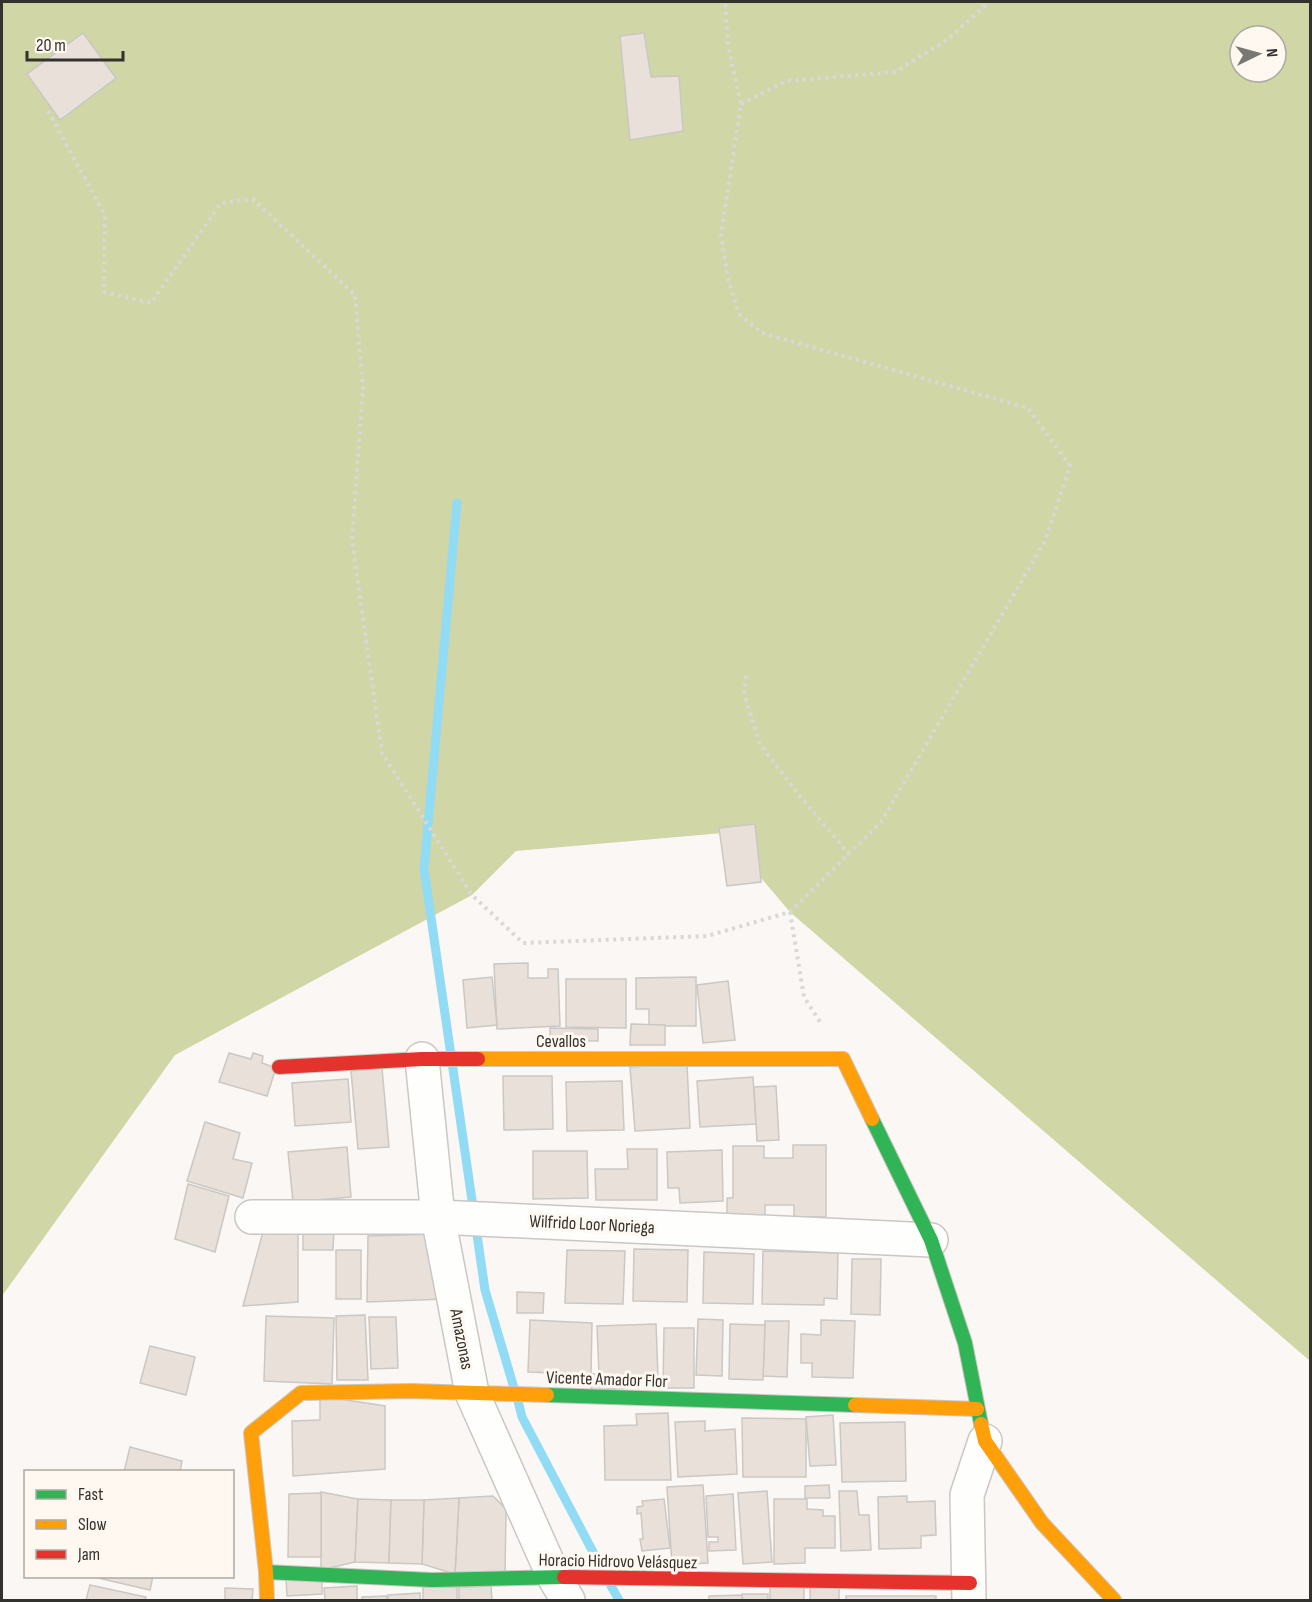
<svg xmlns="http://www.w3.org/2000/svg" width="1312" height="1602" font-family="'Sofia Sans Condensed',sans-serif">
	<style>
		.forest { fill: #d0d6a6; fill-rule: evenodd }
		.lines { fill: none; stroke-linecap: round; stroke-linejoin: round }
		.stream { stroke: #91dcf4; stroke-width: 9 }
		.building { fill: #e9e1d9; stroke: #cac7c4; stroke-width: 1.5 }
		.street-casing { stroke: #cac7c4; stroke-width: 36 }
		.fast-casing { stroke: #cac7c4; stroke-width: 16 }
		.slow-casing { stroke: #cac7c4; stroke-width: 16 }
		.jam-casing { stroke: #cac7c4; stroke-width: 16 }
		.path { stroke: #d9d8d7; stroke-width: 4; stroke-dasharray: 3 4.5; stroke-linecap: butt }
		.street { stroke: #fefefd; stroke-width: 33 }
		.fast { stroke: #30b455; stroke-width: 14 }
		.slow { stroke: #ff9f0a; stroke-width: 14 }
		.jam { stroke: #e5322d; stroke-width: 14 }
		.labels { text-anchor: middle; stroke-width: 6; stroke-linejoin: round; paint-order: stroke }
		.street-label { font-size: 18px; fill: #34322f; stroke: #fef8f0 }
	</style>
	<rect width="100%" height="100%" fill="#faf7f4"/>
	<path class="forest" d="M2,2H1310V1361L790,912L723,833L516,851L472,895L175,1055L2,1296ZM1240,36H1276V72H1240Z"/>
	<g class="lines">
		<g class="stream">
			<path d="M457,503L424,869L485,1290L514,1388"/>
			<path d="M518,1401L522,1417L603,1571"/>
			<path d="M611,1586L619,1600"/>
		</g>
	</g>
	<g class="building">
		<path d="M83,33L116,78L60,120L27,74Z"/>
		<path d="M644,33L651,77L679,76L683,131L630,140L620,36Z"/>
		<path d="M755,824L761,882L727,886L719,828Z"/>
		<path d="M528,963V978H548V969H558L560,1026L497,1029L494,964Z"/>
		<path d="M492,977L497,1025L467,1028L463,980Z"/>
		<path d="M696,977V1026H649V1009H636V978Z"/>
		<path d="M566,979H626V1028L566,1027Z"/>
		<path d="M728,981L735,1040L703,1043L697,985Z"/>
		<path d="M631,1024L665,1025V1045H630Z"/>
		<path d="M550,1028L598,1029V1041L550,1040Z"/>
		<path d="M229,1053L251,1059L253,1053L263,1056L262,1063L276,1068L267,1096L219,1082Z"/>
		<path d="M687,1064L690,1128L635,1131L630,1067Z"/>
		<path d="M382,1068L389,1147L358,1149L351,1071Z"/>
		<path d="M503,1076H552L553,1129L504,1130Z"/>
		<path d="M753,1077L756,1124L700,1127L697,1081Z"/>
		<path d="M348,1079L351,1122L295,1126L292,1083Z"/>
		<path d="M622,1081L624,1130L567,1131L566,1082Z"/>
		<path d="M776,1086L779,1140L757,1141L754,1087Z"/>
		<path d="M205,1122L240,1133L233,1159L252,1163L243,1198L187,1181Z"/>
		<path d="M793,1145H826V1217H794V1205H765V1218H727V1198H733V1146H764V1158H793Z"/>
		<path d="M347,1147L351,1197L293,1202L288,1152Z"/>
		<path d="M627,1149H657V1200H596L595,1169H628Z"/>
		<path d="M722,1150L723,1201L680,1203L679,1188H668L667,1152Z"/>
		<path d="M533,1151H587L588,1198L533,1199Z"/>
		<path d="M188,1184L229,1196L215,1252L175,1239Z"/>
		<path d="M298,1227V1302L243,1306L264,1228Z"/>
		<path d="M303,1229L334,1230L333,1250H303Z"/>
		<path d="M436,1234L445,1299L367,1302L368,1236Z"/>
		<path d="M634,1249L688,1250L687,1302L633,1301Z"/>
		<rect x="336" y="1250" width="25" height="49"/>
		<path d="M567,1250L625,1251L623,1304L565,1303Z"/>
		<path d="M763,1251L838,1253L837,1299L824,1298V1305L762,1304Z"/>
		<path d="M704,1252L754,1254L753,1304L703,1303Z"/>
		<path d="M852,1259H881L880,1315L851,1314Z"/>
		<path d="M517,1292L544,1293L543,1313H517Z"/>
		<path d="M365,1315L368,1380H337L336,1316Z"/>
		<path d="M266,1316L334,1318L332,1384L264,1381Z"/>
		<path d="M369,1317H396L398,1368L371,1369Z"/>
		<path d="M698,1319L723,1320L722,1376L696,1375Z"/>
		<path d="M530,1320L592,1323L591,1374L528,1372Z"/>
		<path d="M821,1320L855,1321L853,1378L812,1377V1363H801V1334L821,1335Z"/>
		<path d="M765,1321H789L787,1377L763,1376Z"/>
		<path d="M656,1324L658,1377L627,1378V1388L591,1390V1374H599L597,1326Z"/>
		<path d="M730,1324L765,1325L763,1380L729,1379Z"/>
		<path d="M664,1328H694V1388H663Z"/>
		<path d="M150,1346L195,1357L186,1395L140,1383Z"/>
		<path d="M320,1396L385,1406V1469L293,1476L292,1421L320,1420Z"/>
		<path d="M668,1413L671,1480H605L604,1426L637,1425L636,1414Z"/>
		<path d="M833,1415L836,1465L810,1466L806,1417Z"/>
		<path d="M742,1418L806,1419V1477H743Z"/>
		<path d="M705,1421V1431L735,1429L737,1474L678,1477L675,1422Z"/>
		<path d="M905,1422L906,1481L842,1482L840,1423Z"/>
		<path d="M130,1447L182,1461L180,1472H124Z"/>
		<path d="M703,1485L708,1563L672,1565L667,1487Z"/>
		<path d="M829,1485L830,1498H805V1486Z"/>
		<path d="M767,1491L772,1562L743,1564L738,1493Z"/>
		<path d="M839,1491H857L859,1515H869L871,1550L841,1551Z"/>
		<path d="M321,1492L358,1499L355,1562L321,1570Z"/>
		<path d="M321,1493V1557H288L289,1494Z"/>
		<path d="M733,1494L736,1550L709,1551V1542H718V1537H708L706,1496Z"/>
		<path d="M493,1496L506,1509L505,1573L455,1574L459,1498Z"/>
		<path d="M907,1496V1502L935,1501L936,1535L921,1536V1548L879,1549L878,1497Z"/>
		<path d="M459,1498L455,1574L422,1564L424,1500Z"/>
		<path d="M358,1499L391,1500L389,1563L355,1562Z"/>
		<path d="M664,1499L670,1548L642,1551L640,1539H643L641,1513L637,1514V1507L643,1506L642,1501Z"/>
		<path d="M774,1499H807V1509L823,1510V1516H835V1548H805V1563L774,1564Z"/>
		<path d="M391,1500H424L422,1564L389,1563Z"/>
		<path d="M99,1576H153L150,1590L98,1578Z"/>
		<path d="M322,1578V1594L287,1596L286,1579Z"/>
		<path d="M90,1585L146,1597L145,1600H86Z"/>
		<path d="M357,1586V1600H325L324,1588Z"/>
		<path d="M491,1586L492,1600H459V1587Z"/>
		<path d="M804,1586V1600H770V1587Z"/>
		<rect x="810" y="1586" width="29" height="14"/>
		<rect x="423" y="1587" width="34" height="13"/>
		<path d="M225,1588L253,1589L252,1600H225Z"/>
		<path d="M420,1593V1600H388V1595Z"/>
		<rect x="742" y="1594" width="26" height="6"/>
		<path d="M742,1595V1600H709V1596Z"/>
		<path d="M387,1596V1600H362V1597Z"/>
		<rect x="846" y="1596" width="90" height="4"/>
	</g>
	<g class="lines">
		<g class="street-casing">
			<g id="street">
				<path d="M422,1059L438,1217L472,1393L554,1577L568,1600"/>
				<path d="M252,1217H438L931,1240"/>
				<path d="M969,1600L967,1495L985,1441"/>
			</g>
		</g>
		<g class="fast-casing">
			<g id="fast">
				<path d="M872,1119L931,1240L965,1343L981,1424"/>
				<path d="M547,1395L855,1405"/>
				<path d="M266,1572L432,1580L564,1577"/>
			</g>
		</g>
		<g class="slow-casing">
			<g id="slow">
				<path d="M478,1059H843L872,1119"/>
				<path d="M855,1405L977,1409"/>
				<path d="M981,1424L985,1441L1042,1523L1114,1600"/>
				<path d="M267,1600L266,1572L251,1433L301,1393L411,1391L547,1395"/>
			</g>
		</g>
		<g class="jam-casing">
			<g id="jam">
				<path d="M279,1067L422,1059H478"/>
				<path d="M564,1577L970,1583"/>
			</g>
		</g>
		<g class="path">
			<path d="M741,104L786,81L895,72L947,40L989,2"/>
			<path d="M48,111L105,215L104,292L151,303L221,203L253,199L355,295L363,388L352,540L382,753L472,895L523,943L707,936L790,912L881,822L1045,541L1070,466L1028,408L762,333L739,314L728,279L721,234L741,104L728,46L725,2"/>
			<path d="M746,676L744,694L760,744L799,795L849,854"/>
			<path d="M790,912L804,997L822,1025"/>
		</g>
		<use href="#street" class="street"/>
		<use href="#fast" class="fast"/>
		<use href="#slow" class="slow"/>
		<use href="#jam" class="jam"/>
	</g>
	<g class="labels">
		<g class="street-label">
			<text x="561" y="1047">Cevallos</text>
			<text transform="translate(592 1224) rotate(3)" y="6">Wilfrido Loor Noriega</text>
			<text transform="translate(462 1339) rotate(79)" y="6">Amazonas</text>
			<text transform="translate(607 1379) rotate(2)" y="6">Vicente Amador Flor</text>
			<text transform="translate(618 1561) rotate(1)" y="6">Horacio Hidrovo Velásquez</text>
		</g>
	</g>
	<rect width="1312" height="1602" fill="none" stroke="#34322f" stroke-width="6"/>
	<rect x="24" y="1470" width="210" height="108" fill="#fef8f0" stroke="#ada9a3" stroke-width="1.5"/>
	<rect x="36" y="1490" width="30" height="9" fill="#30b455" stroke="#ada9a3" stroke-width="1.5"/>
	<text x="78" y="1500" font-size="18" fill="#34322f">Fast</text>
	<rect x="36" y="1520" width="30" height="9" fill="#ff9f0a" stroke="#ada9a3" stroke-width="1.5"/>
	<text x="78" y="1530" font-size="18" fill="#34322f">Slow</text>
	<rect x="36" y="1550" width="30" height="9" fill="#e5322d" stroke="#ada9a3" stroke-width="1.5"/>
	<text x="78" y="1560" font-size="18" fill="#34322f">Jam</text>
	<g transform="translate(1258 54) rotate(85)"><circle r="28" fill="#fef8f0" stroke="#ada9a3" stroke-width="1.5"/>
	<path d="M0-4.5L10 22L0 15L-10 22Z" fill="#797774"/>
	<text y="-9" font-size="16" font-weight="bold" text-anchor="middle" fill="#34322f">N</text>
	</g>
	<path d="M27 51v9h96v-9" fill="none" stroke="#34322f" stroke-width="3"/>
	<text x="36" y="51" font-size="18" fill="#34322f" stroke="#fef8f0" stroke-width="4.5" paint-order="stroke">20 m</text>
</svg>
